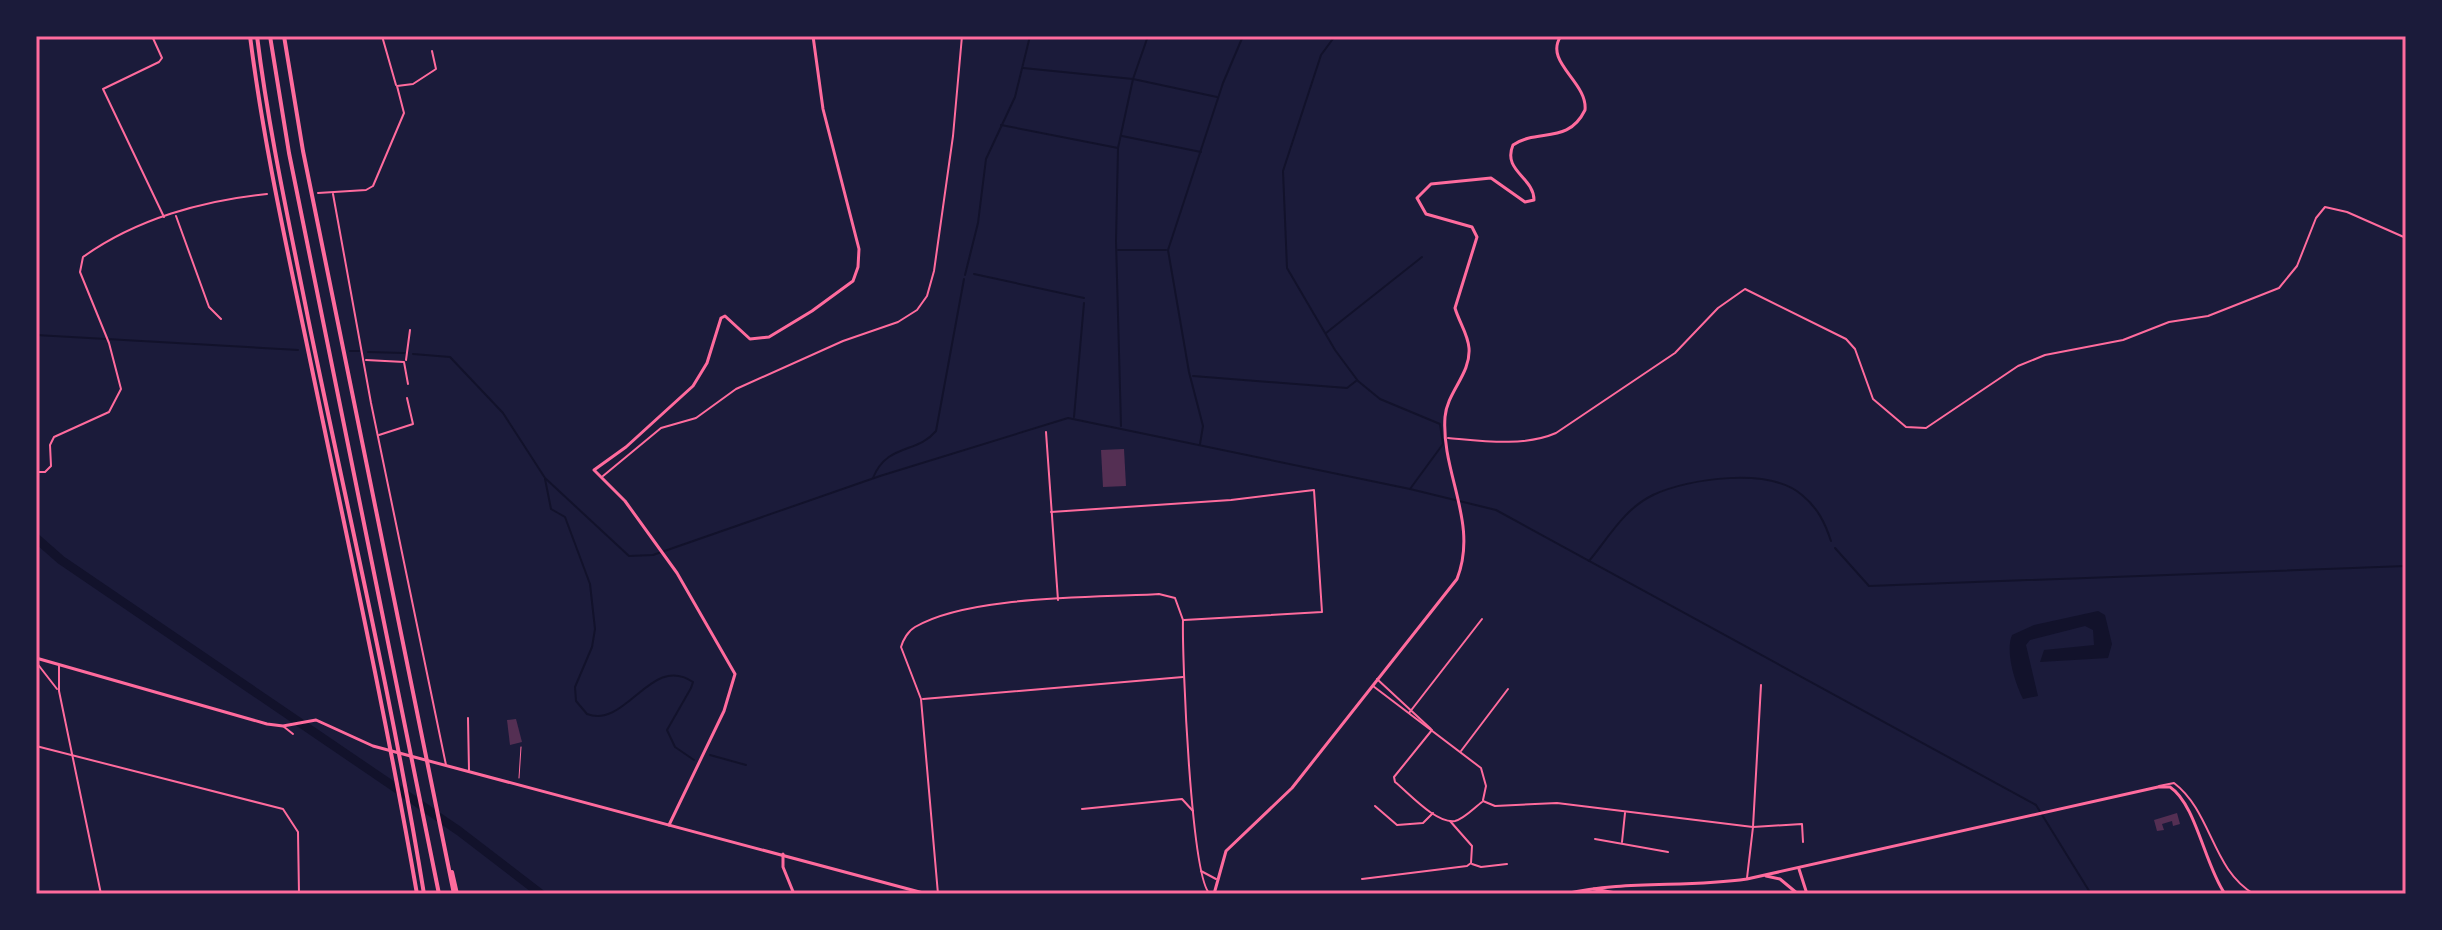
<svg xmlns="http://www.w3.org/2000/svg" width="2442" height="930" font-family="Karla,sans-serif">
	<style>
		.water { fill: #12122b }
		.lines { fill: none; stroke-linecap: round; stroke-linejoin: round }
		.stream { stroke: #12122b; stroke-width: 2 }
		.river { stroke: #12122b; stroke-width: 9 }
		.building { fill: #542f53 }
		.path { stroke: #ff6b9d; stroke-width: 1 }
		.minor { stroke: #ff6b9d; stroke-width: 2 }
		.tertiary { stroke: #ff6b9d; stroke-width: 3 }
		.secondary { stroke: #ff6b9d; stroke-width: 3 }
		.trunk { stroke: #ff6b9d; stroke-width: 4 }
		.motorway { stroke: #ff6b9d; stroke-width: 4 }
		.neatline { fill: none; stroke: #ff6b9d; stroke-width: 3 }
	</style>
	<rect width="100%" height="100%" fill="#1b1b3a"/>
	<path class="water" d="M2098,611L2105,615L2112,644L2108,658L2040,662L2044,650L2094,645L2093,630L2085,626L2030,640L2026,645L2038,696L2023,699C2015,683 2005,652 2012,635L2034,625Z"/>
	<g class="lines">
		<g class="stream">
			<path d="M1148,36L1133,79L1217,97"/>
			<path d="M1335,36L1321,55L1283,171L1287,268L1335,350L1358,381L1380,399L1440,424L1443,444L1410,489L1496,510L2036,805L2091,894"/>
			<path d="M1001,125L1118,148L1133,79L1023,68"/>
			<path d="M1122,136L1201,152"/>
			<path d="M1118,149L1116,241L1121,426"/>
			<path d="M1118,250H1166"/>
			<path d="M974,274L1084,298"/>
			<path d="M965,275L978,223L986,159L1015,97L1030,36"/>
			<path d="M1326,333L1422,257"/>
			<path d="M36,335L298,350"/>
			<path d="M350,351H359"/>
			<path d="M368,352L404,353"/>
			<path d="M413,354L450,357L503,413L545,478L629,556L653,555L880,476L1068,418L1410,489"/>
			<path d="M1193,376L1347,388L1356,381"/>
			<path d="M1074,417L1084,303"/>
			<path d="M1200,444L1203,426L1189,372L1168,250L1223,83L1243,36"/>
			<path d="M873,478C887,443 917,454 936,431L964,279"/>
			<path d="M545,479L551,509L565,517L590,584L595,629L592,647L575,687L576,701L587,714C627,729 651,653 693,682L691,688L667,730L675,747L694,760"/>
			<path d="M1835,548L1869,586L2406,566"/>
			<path d="M1589,561C1609,537 1624,509 1653,495C1689,478 1770,467 1802,495C1818,508 1825,523 1831,541"/>
			<path d="M710,755L746,765"/>
		</g>
		<path class="river" d="M36,538L61,560L459,831L541,894"/>
	</g>
	<g class="building">
		<path d="M1124,449L1126,486L1103,487L1101,450Z"/>
		<path d="M516,719L522,742L510,745L507,720Z"/>
		<path d="M2177,813L2180,824L2173,826L2172,821L2162,824L2164,830L2157,831L2154,820Z"/>
	</g>
	<g class="lines">
		<path class="path" d="M519,778L521,747"/>
		<g class="minor">
			<path d="M152,36L162,58L159,62L103,89L164,217"/>
			<path d="M382,36L396,85"/>
			<path d="M318,193L366,190L373,186L404,113L397,86L413,84L436,69L432,51"/>
			<path d="M333,194L371,403L446,765"/>
			<path d="M176,216L209,307L221,319"/>
			<path d="M366,360L404,362L408,384"/>
			<path d="M406,360L410,330"/>
			<path d="M1046,432L1058,600"/>
			<path d="M379,435L413,424L407,398"/>
			<path d="M1448,438C1482,441 1524,447 1556,433L1675,353L1718,308L1745,289L1846,339L1855,349L1873,399L1906,427L1926,428L2018,366L2045,355L2123,340L2169,322L2208,316L2279,288L2297,266L2316,218L2325,207L2347,212L2406,238"/>
			<path d="M36,472H45L51,466L50,445L54,437L109,412L121,389L109,343L80,272L83,257C136,219 204,200 267,194"/>
			<path d="M603,476L661,428L696,418L736,389L843,341L898,322L917,310L927,296L934,271L953,136L962,36"/>
			<path d="M1051,512L1231,500L1314,490L1322,612L1184,620"/>
			<path d="M36,662L57,689"/>
			<path d="M59,666V691L101,894"/>
			<path d="M1377,679L1431,729"/>
			<path d="M1761,685L1753,827L1802,824L1803,842"/>
			<path d="M1373,686L1481,768L1486,786L1483,800"/>
			<path d="M923,699L1183,677"/>
			<path d="M1409,713L1482,619"/>
			<path d="M468,718L469,770"/>
			<path d="M283,726L293,734"/>
			<path d="M1432,730L1394,777L1395,782C1409,793 1436,824 1455,821C1464,819 1474,808 1482,802"/>
			<path d="M36,746L283,809L298,832L299,894"/>
			<path d="M1461,751L1508,689"/>
			<path d="M2159,786L2174,783C2212,812 2212,870 2254,894"/>
			<path d="M1483,801L1495,806L1557,803L1753,827L1747,878"/>
			<path d="M1375,806L1397,825L1423,823L1433,813"/>
			<path d="M1082,809L1182,799L1193,811"/>
			<path d="M1595,839L1668,852"/>
			<path d="M1622,842L1625,813"/>
			<path d="M1472,864L1481,867L1507,864"/>
			<path d="M1201,871L1216,879"/>
			<path d="M1362,879L1467,866L1471,863L1472,846L1450,821"/>
			<path d="M938,894L921,699L901,647C903,640 908,631 915,627C969,595 1095,598 1159,594L1175,598L1183,620C1182,657 1191,879 1210,894"/>
			<path d="M1415,894L1437,892"/>
		</g>
		<g class="tertiary">
			<path d="M669,825L724,711L735,674L677,573L625,501L594,470L626,447L693,386L707,363L721,318L725,316L750,339L769,337L812,311L853,281L858,267L859,249L823,109L813,36"/>
			<path d="M783,854V867L794,894"/>
			<path d="M1799,869L1807,894"/>
			<path d="M1766,876L1780,879L1798,894"/>
			<path d="M1594,889L1621,894"/>
			<path d="M1565,894C1625,880 1686,888 1747,879L2158,787H2170C2196,804 2205,866 2225,894"/>
		</g>
		<g class="secondary">
			<path d="M36,658L267,724L283,726L316,720L373,746L927,894"/>
			<path d="M1214,894L1226,851L1292,788L1457,579C1479,523 1441,473 1445,417C1447,392 1471,374 1469,348C1468,334 1459,322 1455,308L1477,237L1472,227L1426,214L1417,198L1431,184L1491,178L1525,202L1534,200C1534,177 1502,171 1513,145C1538,128 1568,145 1585,110C1588,82 1543,62 1561,36"/>
		</g>
		<g class="trunk">
			<path d="M250,36C263,139 285,239 306,340C344,525 385,709 417,894"/>
			<path d="M257,36C269,133 290,227 309,323C348,513 393,703 424,894"/>
		</g>
		<g class="motorway">
			<path d="M270,36L289,153L439,894"/>
			<path d="M284,36L303,151L454,894"/>
			<path d="M452,872L457,894"/>
		</g>
	</g>
	<rect width="2442" height="930" fill="none" stroke="#1b1b3a" stroke-width="76"/>
	<rect x="38" y="38" width="2366" height="854" class="neatline"/>
</svg>
